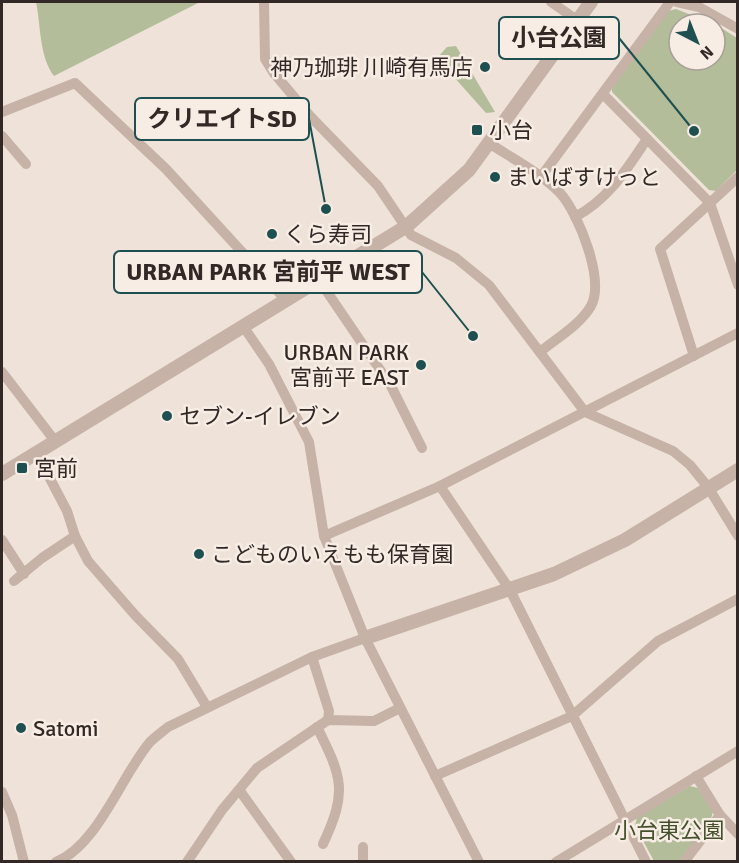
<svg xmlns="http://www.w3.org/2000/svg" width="739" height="863" font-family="Signika,'Noto Sans JP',sans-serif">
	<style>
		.green { fill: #b3bd9a }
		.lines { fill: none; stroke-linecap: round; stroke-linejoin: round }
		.minor { stroke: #c6b2a6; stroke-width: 10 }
		.tertiary { stroke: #c6b2a6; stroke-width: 14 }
		.poi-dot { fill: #1f5051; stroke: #f7ede4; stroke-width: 2 }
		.labels { text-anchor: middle; stroke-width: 5; stroke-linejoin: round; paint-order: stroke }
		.poi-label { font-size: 22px; fill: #322926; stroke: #f7ede4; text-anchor: start }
		.park-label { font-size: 22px; fill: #444f2c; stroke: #f7ede4 }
		.leader { fill: none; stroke: #1f5051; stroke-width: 2 }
		.callout-dot { fill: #1f5051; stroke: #f7ede4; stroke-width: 2 }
		.callout { fill: #f7ede4; stroke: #1f5051; stroke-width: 2 }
		.callout-label { font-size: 24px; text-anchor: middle; font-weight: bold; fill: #322926 }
	</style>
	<rect width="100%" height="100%" fill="#efe3d9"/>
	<g class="green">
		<path d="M36,2H200L54,76C39,56 41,26 36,2Z"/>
		<path d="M676,9L714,24H679V60H715V24L737,38V170L716,191L709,190L612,92V87L668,11Z"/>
		<path d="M456,46L495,112L486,113L437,58L447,47Z"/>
		<path d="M690,786L698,788L713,812L710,822L681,861H654L635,826L637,817Z"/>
	</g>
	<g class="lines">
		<g class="minor">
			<path d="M264,2L265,59L273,72L310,116L378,186L411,235L456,258L489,285L585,412L673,451L690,465L708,487L738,536"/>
			<path d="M551,2L577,20"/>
			<path d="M677,2L699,7L738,29"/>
			<path d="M603,94L710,203L738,285"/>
			<path d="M2,112L75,83L166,169L285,299"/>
			<path d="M2,136L26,164"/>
			<path d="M489,143C513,159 541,173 561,194C579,215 605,280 591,306C580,325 557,338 540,352"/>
			<path d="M540,178L670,2"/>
			<path d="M575,217C609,199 626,170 647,139"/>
			<path d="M319,280L391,386L422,448"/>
			<path d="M243,326L269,364L309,442L324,536L365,638L479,862"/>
			<path d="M694,356L660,249L738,177"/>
			<path d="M2,372L55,441"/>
			<path d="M36,452L67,511L75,536L88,561L135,615L178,659L207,707"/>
			<path d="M440,486L510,590L646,862"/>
			<path d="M324,536L440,486L738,333"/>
			<path d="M2,540L24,574"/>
			<path d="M14,581L42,558L75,536"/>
			<path d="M312,657L329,711L328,720"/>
			<path d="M317,727C342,777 348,791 323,844"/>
			<path d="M435,776L572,716L658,641L738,599"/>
			<path d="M696,776L720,815L738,834"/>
			<path d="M240,791L291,862"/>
			<path d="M2,792L12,815L24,862"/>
			<path d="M56,862C98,845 121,776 150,742C155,737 162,732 168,727L312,657L365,638"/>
			<path d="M187,862L222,810L257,768L328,720L374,721L400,708"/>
			<path d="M363,862V847"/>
			<path d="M556,862L738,751"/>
			<path d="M684,862L720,815"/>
		</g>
		<g class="tertiary">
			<path d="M2,474L407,226L469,170L591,2"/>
			<path d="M365,638L554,574L625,540L738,470"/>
		</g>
	</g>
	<g class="poi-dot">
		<circle cx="485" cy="67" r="6"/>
		<rect x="471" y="124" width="12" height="12" rx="3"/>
		<circle cx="495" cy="177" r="6"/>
		<circle cx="272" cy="234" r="6"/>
		<circle cx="421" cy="365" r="6"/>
		<circle cx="167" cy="416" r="6"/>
		<rect x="16" y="462" width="12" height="12" rx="3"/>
		<circle cx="199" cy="554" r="6"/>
		<circle cx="21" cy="728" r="6"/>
	</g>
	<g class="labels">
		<g class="poi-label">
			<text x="473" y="75" text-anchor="end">神乃珈琲 川崎有馬店</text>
			<text x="489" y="138">小台</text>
			<text x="507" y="185">まいばすけっと</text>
			<text x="284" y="242">くら寿司</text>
			<text x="409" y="360" text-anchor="end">URBAN PARK<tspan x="409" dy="25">宮前平 EAST</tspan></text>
			<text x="179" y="424">セブン-イレブン</text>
			<text x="34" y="476">宮前</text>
			<text x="211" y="562">こどものいえもも保育園</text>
			<text x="33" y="736">Satomi</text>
		</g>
		<g class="park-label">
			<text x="669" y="838">小台東公園</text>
		</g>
	</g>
	<path class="leader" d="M694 131L619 38M326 209L309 119M473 336L422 272"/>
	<g class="callout-dot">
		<circle cx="694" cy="131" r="6"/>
		<circle cx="326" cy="209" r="6"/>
		<circle cx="473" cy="336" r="6"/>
	</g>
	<g class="callout">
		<rect x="499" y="17" width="120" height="42" rx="6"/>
		<rect x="135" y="98" width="174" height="42" rx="6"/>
		<rect x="114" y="251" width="308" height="42" rx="6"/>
	</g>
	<g class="callout-label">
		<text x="559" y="46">小台公園</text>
		<text x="222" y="127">クリエイトSD</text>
		<text x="268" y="280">URBAN PARK 宮前平 WEST</text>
	</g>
	<rect width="739" height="863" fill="none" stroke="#322926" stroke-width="6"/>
	<g transform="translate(697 42) rotate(138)"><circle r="28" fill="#f7ede4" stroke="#a89f98" stroke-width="1.5"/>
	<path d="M0-4.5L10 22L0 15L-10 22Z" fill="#1f5051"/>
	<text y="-9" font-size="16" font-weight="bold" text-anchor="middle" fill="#322926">N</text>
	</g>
</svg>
